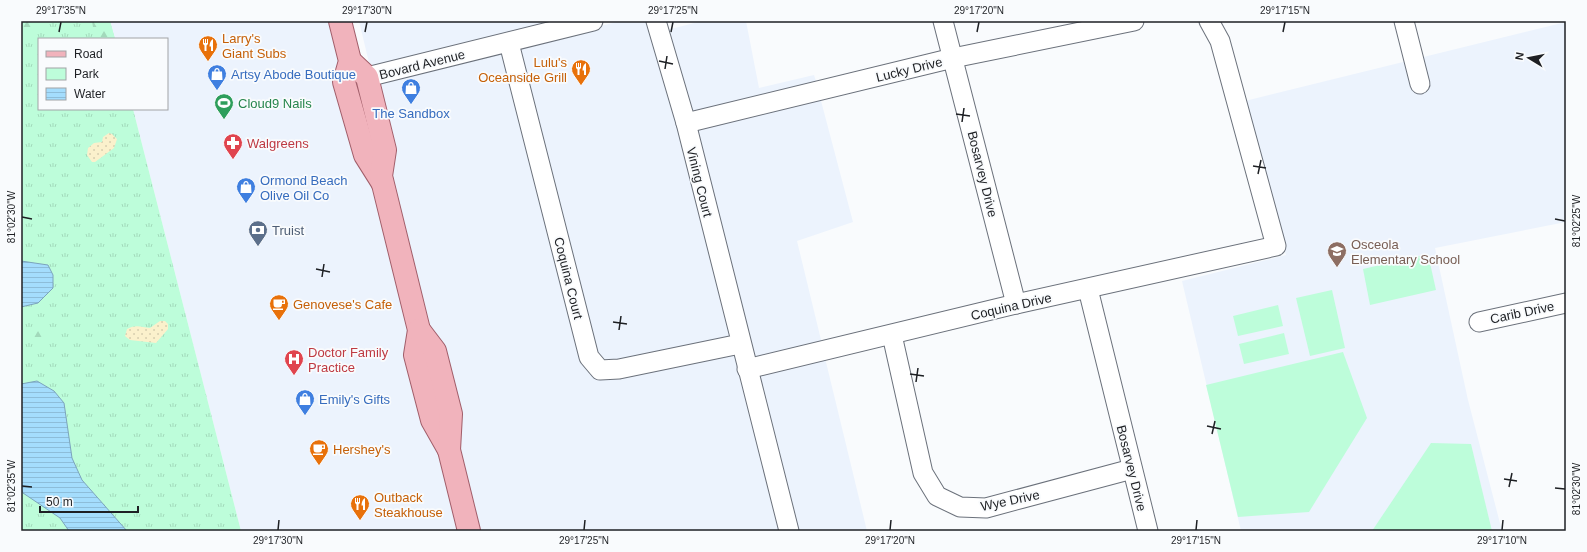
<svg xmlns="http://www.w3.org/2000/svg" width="1587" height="552" font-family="Arial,sans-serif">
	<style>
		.built { fill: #ecf3fd }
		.grass { fill: url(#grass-tufts) }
		.forest { fill: url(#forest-firs) }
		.sand { fill: url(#sand-dots) }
		.park { fill: #bdfdda }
		.water { fill: url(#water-rules); stroke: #7ca4bc }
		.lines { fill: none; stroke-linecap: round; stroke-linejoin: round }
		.minor-casing { stroke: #6b717b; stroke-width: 21 }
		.major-casing { stroke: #a15e6a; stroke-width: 24 }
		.minor { stroke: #fff; stroke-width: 19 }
		.major { stroke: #f1b3bc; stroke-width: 22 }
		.ticks { fill: none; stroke: #1e2024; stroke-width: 1.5 }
		.labels { text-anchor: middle; stroke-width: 3.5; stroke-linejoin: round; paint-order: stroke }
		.food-label { font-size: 13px; fill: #c56008; stroke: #f9fbfd; text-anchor: start }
		.street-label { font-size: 13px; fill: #1e2024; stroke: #f9fbfd }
		.shop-label { font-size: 13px; fill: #366cbe; stroke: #f9fbfd; text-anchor: start }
		.leisure-label { font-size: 13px; fill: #27864d; stroke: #f9fbfd; text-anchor: start }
		.health-label { font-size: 13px; fill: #be3a42; stroke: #f9fbfd; text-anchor: start }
		.service-label { font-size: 13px; fill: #4e5e75; stroke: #f9fbfd; text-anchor: start }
		.education-label { font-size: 13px; fill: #785e54; stroke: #f9fbfd; text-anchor: start }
		.neatline { fill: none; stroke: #1e2024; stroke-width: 1.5 }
		.ticks-label { font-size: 10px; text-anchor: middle; fill: #1e2024 }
	</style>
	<defs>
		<pattern id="grass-tufts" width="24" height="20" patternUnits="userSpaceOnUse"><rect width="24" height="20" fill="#bdfdda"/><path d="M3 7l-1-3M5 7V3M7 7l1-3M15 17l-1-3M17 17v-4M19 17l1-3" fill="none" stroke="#a2d9bb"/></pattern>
		<pattern id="forest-firs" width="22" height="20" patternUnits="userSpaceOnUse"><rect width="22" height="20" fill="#bdfdda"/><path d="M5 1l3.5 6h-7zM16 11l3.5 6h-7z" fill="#a2d9bb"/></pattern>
		<pattern id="sand-dots" width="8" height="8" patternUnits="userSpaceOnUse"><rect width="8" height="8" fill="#fbf1cc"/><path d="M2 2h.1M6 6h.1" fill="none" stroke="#d7ceaf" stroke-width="1.8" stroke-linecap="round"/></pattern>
		<pattern id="water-rules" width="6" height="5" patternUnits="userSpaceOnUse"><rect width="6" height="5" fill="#a4ddfd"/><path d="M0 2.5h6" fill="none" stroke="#8dbdd9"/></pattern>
	</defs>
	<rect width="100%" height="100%" fill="#f9fbfd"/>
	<g class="built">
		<path d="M110,21H333L462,531H241L133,109H167V39H115Z"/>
		<path d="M359,21H559L370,67Z"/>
		<path d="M620,21H648L678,124L732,339L604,363L596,354L518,48Z"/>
		<path d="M702,21H746L759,88L814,75L817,84L691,115L667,30Z"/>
		<path d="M1566,22V222L1435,248L1468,400L1502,531H1241L1182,281L1286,255L1245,101Z"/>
		<path d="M504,51L594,374L735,353L781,531H477L391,185L376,80Z"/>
		<path d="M820,97L853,222L797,241L822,344L752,361L695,128Z"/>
		<path d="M825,358L867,531H797L756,374Z"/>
	</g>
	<path class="grass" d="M21,21H110L115,39H39V109H133L241,531H21Z"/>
	<g class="forest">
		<path d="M21,21H32L34,26L28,40L21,41Z"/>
		<path d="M92,21H110L115,39H95Z"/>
		<path d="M45,329L47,337L46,343L39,346L34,342L33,335L39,330Z"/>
	</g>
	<g class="sand">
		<path d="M109,133L112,134L117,139L114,148L95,162H92L87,155L88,148L94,143L102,142L103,137Z"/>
		<path d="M160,321H165L168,324V329L156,343L130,340L125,336L127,329C136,324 141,327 150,328Z"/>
	</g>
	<g class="park">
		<path d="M1428,254L1436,290L1370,305L1363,269Z"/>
		<path d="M1332,290L1345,348L1310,356L1296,298Z"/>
		<path d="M1278,305L1283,326L1238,336L1233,316Z"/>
		<path d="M1284,333L1289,354L1244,364L1239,344Z"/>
		<path d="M1343,352L1367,418L1309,512L1238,517L1206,385Z"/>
		<path d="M1431,443L1471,444L1492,531H1372Z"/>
	</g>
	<g class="water">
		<path d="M21,261L48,265L53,275V288L38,303L21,307Z"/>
		<path d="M37,381L54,391L64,403L72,458L82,480L127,531H69L60,518L23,493L21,489V384Z"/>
	</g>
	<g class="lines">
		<g class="minor-casing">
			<g id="minor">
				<path d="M656,21L686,123L789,531"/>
				<path d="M943,21L1016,304"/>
				<path d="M1404,21L1420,84"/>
				<path d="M509,43L589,357L600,370L619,369L740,344"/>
				<path d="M367,77L593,21"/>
				<path d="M686,123L953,58L1134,21"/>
				<path d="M1088,289L1148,531"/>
				<path d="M1479,322L1566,303"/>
				<path d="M892,335L923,473L937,496L960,507L986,508L1132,469"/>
				<path d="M747,369L1016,304L1276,246L1220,41L1209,21"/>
			</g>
		</g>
		<g class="major-casing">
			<g id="major">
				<path d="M340,21L350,61L344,82L365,155L382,182"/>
				<path d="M350,61L367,77L385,150L381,176L419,330L415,355L432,420L449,450"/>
				<path d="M419,330L435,351L451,414L449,450L469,531"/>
			</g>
		</g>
		<use href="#minor" class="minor"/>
		<use href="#major" class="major"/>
	</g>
	<path class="ticks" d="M59,32L61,22M365,32L367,22M671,32L673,22M977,32L979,22M1283,32L1285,22M659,61L673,64M665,69L667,56M956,114L970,116M962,122L964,108M1253,166L1266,168M1258,174L1261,160M22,217L32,219M1555,219L1565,221M316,269L330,272M322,277L324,264M613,322L627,324M619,330L621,316M910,374L924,376M916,382L918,368M1207,426L1221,429M1212,434L1215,421M1504,479L1517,481M22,486L32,487M1509,487L1512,473M1555,488L1565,489M278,530L279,520M584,530L585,520M890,530L891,520M1196,530L1197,520M1502,530L1503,520"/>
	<defs>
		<g id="restaurant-pin" transform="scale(1)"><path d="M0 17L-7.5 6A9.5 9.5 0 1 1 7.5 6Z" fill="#e8710a" stroke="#f9fbfd"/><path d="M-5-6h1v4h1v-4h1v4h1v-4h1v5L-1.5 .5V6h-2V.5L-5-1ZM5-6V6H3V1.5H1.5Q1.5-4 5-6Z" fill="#fff"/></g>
		<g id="shop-pin" transform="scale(1)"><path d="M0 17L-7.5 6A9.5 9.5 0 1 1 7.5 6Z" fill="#3f7fe0" stroke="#f9fbfd"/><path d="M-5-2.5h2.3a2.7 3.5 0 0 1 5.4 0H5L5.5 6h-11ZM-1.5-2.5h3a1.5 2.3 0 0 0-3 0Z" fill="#fff"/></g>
		<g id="stadium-pin" transform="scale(1)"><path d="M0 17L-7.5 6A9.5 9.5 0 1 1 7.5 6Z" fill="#2e9e5b" stroke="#f9fbfd"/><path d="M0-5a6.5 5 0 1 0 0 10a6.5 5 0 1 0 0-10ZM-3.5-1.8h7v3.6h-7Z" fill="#fff"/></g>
		<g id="pharmacy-pin" transform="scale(1)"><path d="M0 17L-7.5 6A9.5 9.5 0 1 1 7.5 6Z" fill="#e0444e" stroke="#f9fbfd"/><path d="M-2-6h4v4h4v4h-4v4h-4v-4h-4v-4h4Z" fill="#fff"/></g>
		<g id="bank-pin" transform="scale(1)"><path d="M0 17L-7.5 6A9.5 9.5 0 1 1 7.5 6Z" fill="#5c6f8a" stroke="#f9fbfd"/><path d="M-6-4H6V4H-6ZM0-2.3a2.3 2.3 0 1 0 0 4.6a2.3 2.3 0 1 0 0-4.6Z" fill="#fff"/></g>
		<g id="school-pin" transform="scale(1)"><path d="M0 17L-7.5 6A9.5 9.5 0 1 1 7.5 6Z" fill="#8d6e63" stroke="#f9fbfd"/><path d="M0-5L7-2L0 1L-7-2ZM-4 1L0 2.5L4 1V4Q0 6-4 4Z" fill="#fff"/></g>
		<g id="cafe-pin" transform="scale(1)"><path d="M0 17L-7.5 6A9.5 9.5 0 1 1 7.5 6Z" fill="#e8710a" stroke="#f9fbfd"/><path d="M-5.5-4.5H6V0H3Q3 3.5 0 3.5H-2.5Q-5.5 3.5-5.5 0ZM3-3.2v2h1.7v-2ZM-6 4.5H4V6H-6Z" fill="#fff"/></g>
		<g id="hospital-pin" transform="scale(1)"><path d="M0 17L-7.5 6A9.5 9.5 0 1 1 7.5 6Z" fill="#e0444e" stroke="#f9fbfd"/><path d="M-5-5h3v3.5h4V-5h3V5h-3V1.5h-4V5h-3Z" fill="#fff"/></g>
	</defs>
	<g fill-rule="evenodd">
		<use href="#restaurant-pin" x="208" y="45"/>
		<use href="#restaurant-pin" x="581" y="69"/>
		<use href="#shop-pin" x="217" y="74"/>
		<use href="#shop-pin" x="411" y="88"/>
		<use href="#stadium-pin" x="224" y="103"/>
		<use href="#pharmacy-pin" x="233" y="143"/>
		<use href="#shop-pin" x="246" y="187"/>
		<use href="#bank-pin" x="258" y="230"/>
		<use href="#school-pin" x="1337" y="251"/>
		<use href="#cafe-pin" x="279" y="304"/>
		<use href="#hospital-pin" x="294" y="359"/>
		<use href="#shop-pin" x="305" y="399"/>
		<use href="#cafe-pin" x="319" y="449"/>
		<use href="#restaurant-pin" x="360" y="504"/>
	</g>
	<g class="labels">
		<g class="food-label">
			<text x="222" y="43">Larry's<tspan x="222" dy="15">Giant Subs</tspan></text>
			<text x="567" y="67" text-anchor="end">Lulu's<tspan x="567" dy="15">Oceanside Grill</tspan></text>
			<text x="293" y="309">Genovese's Cafe</text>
			<text x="333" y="454">Hershey's</text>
			<text x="374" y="502">Outback<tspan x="374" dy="15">Steakhouse</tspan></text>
		</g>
		<g class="street-label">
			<text transform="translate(422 64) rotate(-14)" y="5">Bovard Avenue</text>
			<text transform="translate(909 69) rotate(-14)" y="5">Lucky Drive</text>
			<text transform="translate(983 174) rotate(76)" y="5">Bosarvey Drive</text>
			<text transform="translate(700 182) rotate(76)" y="5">Vining Court</text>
			<text transform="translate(569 278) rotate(76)" y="5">Coquina Court</text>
			<text transform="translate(1011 306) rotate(-13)" y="5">Coquina Drive</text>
			<text transform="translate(1522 312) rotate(-12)" y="5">Carib Drive</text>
			<text transform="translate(1132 468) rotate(76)" y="5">Bosarvey Drive</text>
			<text transform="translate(1010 500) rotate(-12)" y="5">Wye Drive</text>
		</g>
		<g class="shop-label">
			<text x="231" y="79">Artsy Abode Boutique</text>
			<text x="411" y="118" text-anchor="middle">The Sandbox</text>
			<text x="260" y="185">Ormond Beach<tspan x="260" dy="15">Olive Oil Co</tspan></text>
			<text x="319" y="404">Emily's Gifts</text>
		</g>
		<g class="leisure-label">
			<text x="238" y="108">Cloud9 Nails</text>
		</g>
		<g class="health-label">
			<text x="247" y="148">Walgreens</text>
			<text x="308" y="357">Doctor Family<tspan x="308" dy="15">Practice</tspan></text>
		</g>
		<g class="service-label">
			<text x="272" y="235">Truist</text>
		</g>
		<g class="education-label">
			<text x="1351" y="249">Osceola<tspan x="1351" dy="15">Elementary School</tspan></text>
		</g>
	</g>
	<rect width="1587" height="552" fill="none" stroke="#f9fbfd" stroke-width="44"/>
	<rect x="38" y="38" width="130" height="72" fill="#f9fbfd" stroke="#a1a3a6"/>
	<rect x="46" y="51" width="20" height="6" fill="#f1b3bc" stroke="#a1a3a6"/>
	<text x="74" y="58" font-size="12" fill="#1e2024">Road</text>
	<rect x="46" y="68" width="20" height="12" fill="#bdfdda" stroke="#a1a3a6"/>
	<text x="74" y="78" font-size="12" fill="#1e2024">Park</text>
	<rect x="46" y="88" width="20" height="12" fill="url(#water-rules)" stroke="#a1a3a6"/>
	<text x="74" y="98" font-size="12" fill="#1e2024">Water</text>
	<g transform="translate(1529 58) rotate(280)" stroke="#f9fbfd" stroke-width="3" paint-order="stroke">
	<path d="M0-3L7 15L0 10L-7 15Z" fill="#1e2024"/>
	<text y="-6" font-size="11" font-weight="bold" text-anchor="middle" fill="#1e2024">N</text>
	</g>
	<path d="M40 506v6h98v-6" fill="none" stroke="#1e2024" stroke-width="2"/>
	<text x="46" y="506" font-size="12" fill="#1e2024" stroke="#f9fbfd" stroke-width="3" paint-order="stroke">50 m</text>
	<rect x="22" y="22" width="1543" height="508" class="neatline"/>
	<g class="ticks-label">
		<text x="61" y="14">29°17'35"N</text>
		<text x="367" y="14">29°17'30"N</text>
		<text x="673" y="14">29°17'25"N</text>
		<text x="979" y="14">29°17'20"N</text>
		<text x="1285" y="14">29°17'15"N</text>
		<text transform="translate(11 217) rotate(-90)" y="4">81°02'30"W</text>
		<text transform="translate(1576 221) rotate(-90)" y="4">81°02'25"W</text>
		<text transform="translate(11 486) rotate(-90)" y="4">81°02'35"W</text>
		<text transform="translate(1576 489) rotate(-90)" y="4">81°02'30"W</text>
		<text x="278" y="544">29°17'30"N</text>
		<text x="584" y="544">29°17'25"N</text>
		<text x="890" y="544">29°17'20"N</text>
		<text x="1196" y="544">29°17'15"N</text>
		<text x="1502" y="544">29°17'10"N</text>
	</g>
</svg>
